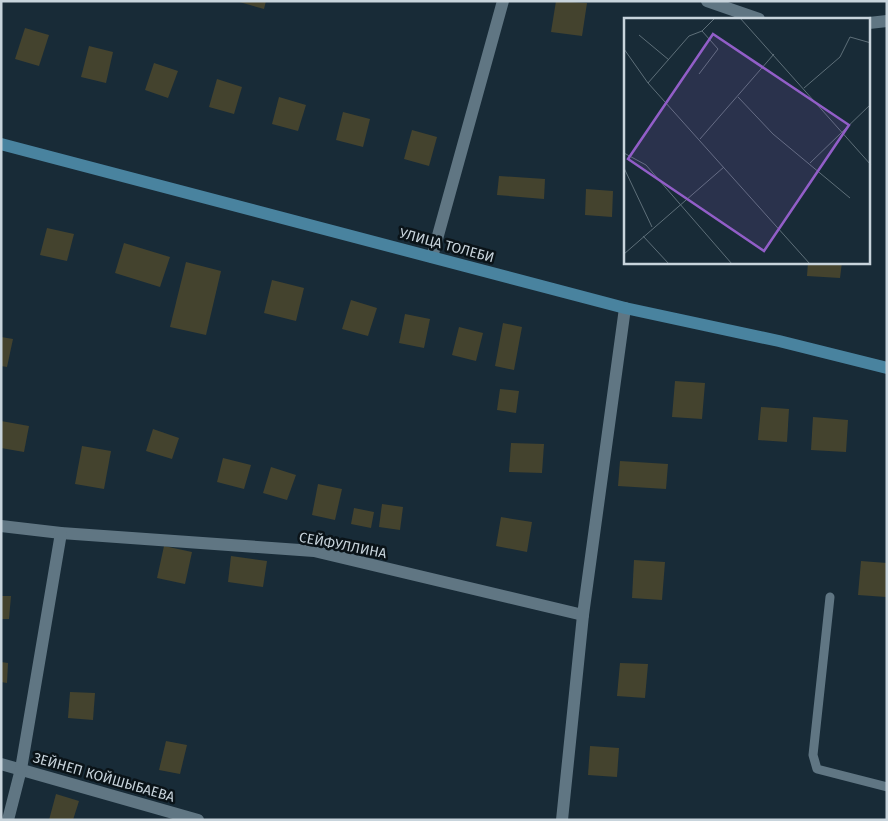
<svg xmlns="http://www.w3.org/2000/svg" width="888" height="821" font-family="'Fira Sans',sans-serif">
	<style>
		.building { fill: #44432e }
		.lines { fill: none; stroke-linecap: round; stroke-linejoin: round }
		.lane { stroke: #607683; stroke-width: 9 }
		.street { stroke: #607683; stroke-width: 12 }
		.secondary { stroke: #49839f; stroke-width: 12 }
		.labels { text-anchor: middle; stroke-width: 5; stroke-linejoin: round; paint-order: stroke }
		.street-label { font-size: 14px; fill: #c8d4dc; stroke: #0a1318 }
		.inset-road { fill: none; stroke: #5e6f79; stroke-width: 1 }
		.view { fill: #925ec8; fill-opacity: 0.15; stroke: #925ec8; stroke-width: 2.5 }
		.inset-edge { fill: none; stroke: #c8d4dc; stroke-width: 2.5 }
	</style>
	<rect width="100%" height="100%" fill="#182b37"/>
	<g class="building">
		<path d="M236,1H266L264,9Z"/>
		<path d="M556,1L587,3L582,36L551,32Z"/>
		<path d="M25,28L49,35L39,66L15,59Z"/>
		<path d="M89,46L113,52L106,83L81,77Z"/>
		<path d="M154,63L178,71L168,98L145,90Z"/>
		<path d="M217,79L242,87L234,114L209,107Z"/>
		<path d="M279,97L306,105L298,131L272,124Z"/>
		<path d="M343,112L370,119L363,147L336,140Z"/>
		<path d="M412,130L437,137L429,166L404,159Z"/>
		<path d="M499,176L545,179L544,199L497,195Z"/>
		<path d="M586,189L613,191L612,217L585,215Z"/>
		<path d="M47,228L74,234L67,261L40,255Z"/>
		<path d="M124,243L170,257L160,287L115,273Z"/>
		<path d="M186,262L221,271L206,335L170,327Z"/>
		<path d="M808,262H842L840,278L807,276Z"/>
		<path d="M272,280L304,288L296,321L264,313Z"/>
		<path d="M351,300L377,308L368,336L342,329Z"/>
		<path d="M405,314L430,319L424,348L399,343Z"/>
		<path d="M503,323L522,327L514,370L495,366Z"/>
		<path d="M459,327L483,333L476,361L452,355Z"/>
		<path d="M1,337L13,339L7,367L1,366Z"/>
		<path d="M675,381L705,383L702,419L672,417Z"/>
		<path d="M500,389L519,391L516,413L497,410Z"/>
		<path d="M761,407L789,409L787,442L758,440Z"/>
		<path d="M813,417L848,420L846,452L811,450Z"/>
		<path d="M1,421L29,426L24,452L1,448Z"/>
		<path d="M153,429L179,438L172,459L146,451Z"/>
		<path d="M511,443L544,444L542,473L509,472Z"/>
		<path d="M82,446L111,451L104,489L75,484Z"/>
		<path d="M223,458L251,465L244,489L217,482Z"/>
		<path d="M620,461L668,464L666,489L618,486Z"/>
		<path d="M271,467L296,475L287,500L263,493Z"/>
		<path d="M318,484L342,489L335,520L312,515Z"/>
		<path d="M382,504L403,507L400,530L379,527Z"/>
		<path d="M354,508L374,512L371,528L351,524Z"/>
		<path d="M501,517L532,522L527,552L496,546Z"/>
		<path d="M164,546L192,552L185,584L157,578Z"/>
		<path d="M231,556L267,561L263,587L228,582Z"/>
		<path d="M634,560L665,562L662,600L632,598Z"/>
		<path d="M861,561L887,563L886,597L858,595Z"/>
		<path d="M1,596H11L9,619H1Z"/>
		<path d="M1,662L8,663L7,683L1,682Z"/>
		<path d="M620,663L648,664L645,698L617,696Z"/>
		<path d="M70,692L95,693L93,720L68,718Z"/>
		<path d="M166,741L187,745L180,774L159,770Z"/>
		<path d="M590,746L619,748L617,777L588,775Z"/>
		<path d="M56,794L79,801L73,820H49Z"/>
	</g>
	<g class="lines">
		<path class="lane" d="M830,597L813,755L817,769L887,787"/>
		<g class="street">
			<path d="M707,1L759,19"/>
			<path d="M869,23L887,21"/>
			<path d="M432,257L503,1"/>
			<path d="M1,526L61,533L314,551L583,615"/>
			<path d="M1,764L198,820"/>
			<path d="M8,820L21,769L61,533"/>
			<path d="M562,820L583,615L625,308"/>
		</g>
		<path class="secondary" d="M1,144L625,308L779,341L887,368"/>
	</g>
	<g class="labels">
		<g class="street-label">
			<text transform="translate(447 245) rotate(15)" y="5">УЛИЦА ТОЛЕБИ</text>
			<text transform="translate(343 545) rotate(11)" y="5">СЕЙФУЛЛИНА</text>
			<text transform="translate(104 777) rotate(16)" y="5">ЗЕЙНЕП КОЙШЫБАЕВА</text>
		</g>
	</g>
	<g transform="translate(624 18)">
		<rect width="246" height="246" fill="#182b37"/>
		<path class="inset-road" d="M116,0L247,147M15,17L45,42M0,31L24,65L186,246M75,56L94,31L78,13M24,65L65,18L78,13L91,0M180,70L216,39L226,19L247,25M114,79L149,116L226,180M76,121L150,36M0,135L22,147L108,246M186,145L247,86M0,150L28,209M19,218L45,246M0,236L100,149"/>
		<path class="view" d="M89,16L225,107L140,233L4,141Z"/>
		<rect width="246" height="246" class="inset-edge"/>
	</g>
	<rect width="888" height="821" fill="none" stroke="#c8d4dc" stroke-width="5"/>
</svg>
